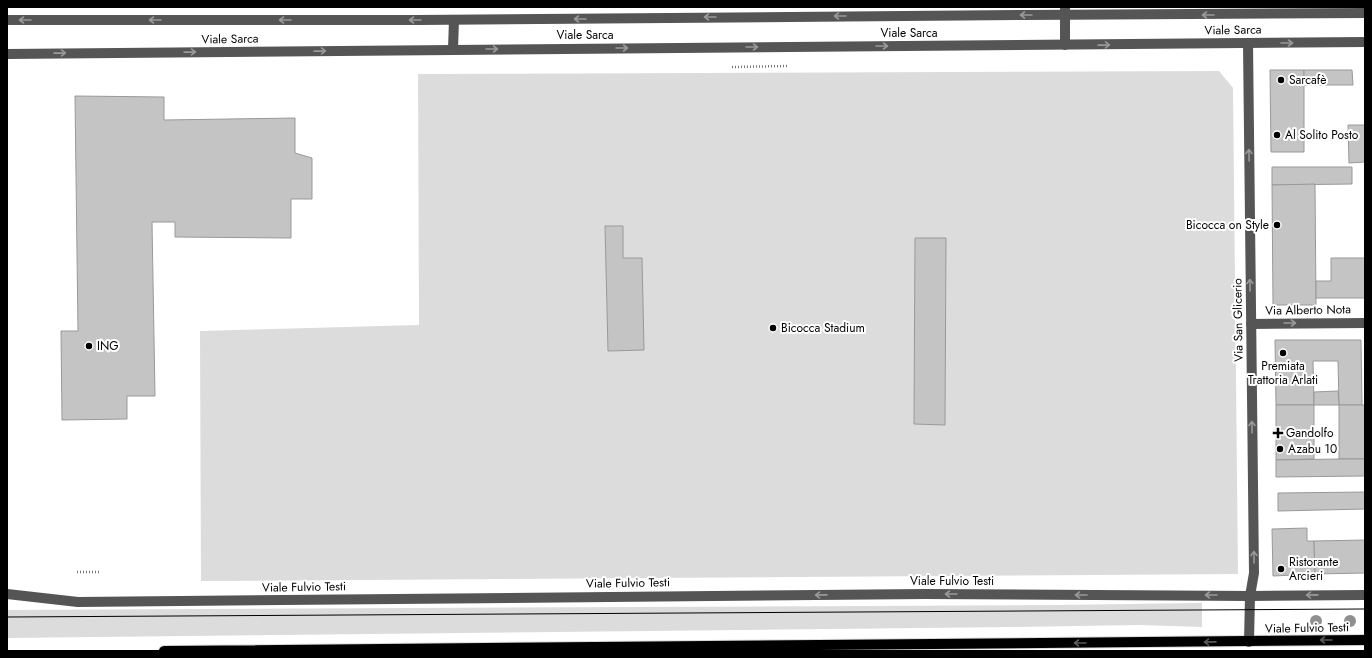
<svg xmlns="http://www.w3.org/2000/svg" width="1372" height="658" font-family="Jost,sans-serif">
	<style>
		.green { fill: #dcdcdc }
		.building { fill: #c4c4c4; stroke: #999 }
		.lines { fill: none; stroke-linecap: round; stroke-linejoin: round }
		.major-casing { stroke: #dbdbdb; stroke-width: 12 }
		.path { stroke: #777; stroke-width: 2.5; stroke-dasharray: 1 2; stroke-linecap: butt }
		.minor { stroke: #555; stroke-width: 10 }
		.major { stroke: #000; stroke-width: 10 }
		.tram { stroke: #000; stroke-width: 1 }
		.tree { fill: #8f8f8f }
		.oneway { stroke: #999 }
		.oneway2 { stroke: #595959 }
		.poi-dot { fill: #000; stroke: #fff; stroke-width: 1.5 }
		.labels { text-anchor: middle; stroke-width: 4; stroke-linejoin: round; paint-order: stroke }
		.street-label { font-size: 12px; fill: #000; stroke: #fff }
		.poi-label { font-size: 12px; fill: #000; stroke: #fff; text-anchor: start }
	</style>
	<rect width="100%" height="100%" fill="#fff"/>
	<g class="green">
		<path d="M1219,71L1233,88L1238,574L201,581L200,331L419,325L418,74Z"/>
		<path d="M1202,603V627L1139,625L1013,627L7,638V610L1055,605Z"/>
	</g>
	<g class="building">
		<path d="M1270,70H1304V152H1271Z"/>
		<path d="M1304,70H1352L1353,85H1304Z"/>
		<path d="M75,96L164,97V120L295,118V153L312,158V199H291V238L175,237V222H152L155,396H127V419L62,420L61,331H78Z"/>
		<path d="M1348,125H1365V162L1349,163Z"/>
		<path d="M1272,167H1352V184L1272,185Z"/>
		<path d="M1315,184L1316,305H1273L1272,185Z"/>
		<path d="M605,226H623V258H642L644,350L608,351Z"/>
		<path d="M915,238H946L945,425L914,424Z"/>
		<path d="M1331,258H1365V298H1316V281H1331Z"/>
		<path d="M1275,340H1361L1362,405H1339L1338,361H1313L1314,405H1276Z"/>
		<path d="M1338,391L1339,405H1314V392Z"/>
		<path d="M1276,405H1314V459L1276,460Z"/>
		<rect x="1339" y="405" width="26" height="54"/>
		<path d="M1339,459H1365V476L1276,477V460Z"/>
		<path d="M1365,492V509L1278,511V493Z"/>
		<path d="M1307,528V541H1314L1315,574L1273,576L1272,529Z"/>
		<path d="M1365,540V573L1315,574L1314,541Z"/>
	</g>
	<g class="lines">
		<g class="major-casing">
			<path id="major" d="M164,651L1365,640"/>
		</g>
		<g class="path">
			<path d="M732,67L789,66"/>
			<path d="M77,572H101"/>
		</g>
		<g class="minor">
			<path d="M7,20H418L1027,15L1365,13"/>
			<path d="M1248,43L1254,573L1250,596L1249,642"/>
			<path d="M1065,45V7"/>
			<path d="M453,49L454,20"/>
			<path d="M7,54L1365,42"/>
			<path d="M1251,324L1365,323"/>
			<path d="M7,594L78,602L925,594L1250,596L1365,595"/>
		</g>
		<use href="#major" class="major"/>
		<path class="tram" d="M7,617L1365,609"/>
	</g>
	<g class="tree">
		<circle cx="1316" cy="621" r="6"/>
		<circle cx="1350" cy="621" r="6"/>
	</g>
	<defs><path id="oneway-shaft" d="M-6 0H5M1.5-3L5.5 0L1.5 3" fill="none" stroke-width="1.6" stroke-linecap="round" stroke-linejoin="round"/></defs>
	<g class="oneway">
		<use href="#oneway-shaft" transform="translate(1026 15) rotate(180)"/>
		<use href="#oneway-shaft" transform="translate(1208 15) rotate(-180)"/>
		<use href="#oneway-shaft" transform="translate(840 16) rotate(180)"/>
		<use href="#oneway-shaft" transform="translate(710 17) rotate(180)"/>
		<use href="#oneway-shaft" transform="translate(580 19) rotate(180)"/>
		<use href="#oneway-shaft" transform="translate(25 20) rotate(-180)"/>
		<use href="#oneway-shaft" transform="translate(155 20) rotate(-180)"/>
		<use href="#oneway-shaft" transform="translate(285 20) rotate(-180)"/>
		<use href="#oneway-shaft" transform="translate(415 20) rotate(180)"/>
		<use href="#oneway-shaft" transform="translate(1287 43)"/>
		<use href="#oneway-shaft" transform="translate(1104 45) rotate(-1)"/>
		<use href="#oneway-shaft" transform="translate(882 46)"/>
		<use href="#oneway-shaft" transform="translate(752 47)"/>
		<use href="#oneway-shaft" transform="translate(622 48)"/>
		<use href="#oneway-shaft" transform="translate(492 49)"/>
		<use href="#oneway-shaft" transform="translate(320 51) rotate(-1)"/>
		<use href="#oneway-shaft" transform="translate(190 52) rotate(-1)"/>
		<use href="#oneway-shaft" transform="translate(60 53) rotate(-1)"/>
		<use href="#oneway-shaft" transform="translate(1249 155) rotate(-91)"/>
		<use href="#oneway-shaft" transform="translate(1250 285) rotate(-91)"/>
		<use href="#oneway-shaft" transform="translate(1290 323)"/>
		<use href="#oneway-shaft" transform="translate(1252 427) rotate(-91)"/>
		<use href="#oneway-shaft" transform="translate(1254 557) rotate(-91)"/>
		<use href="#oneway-shaft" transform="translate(951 594) rotate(-180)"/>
		<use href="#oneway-shaft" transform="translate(821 595) rotate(179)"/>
		<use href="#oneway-shaft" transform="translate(1081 595) rotate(-180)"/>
		<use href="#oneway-shaft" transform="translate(1211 595) rotate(-180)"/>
		<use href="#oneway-shaft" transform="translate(1312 595) rotate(179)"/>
	</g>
	<g class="oneway2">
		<use href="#oneway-shaft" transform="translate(1326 640) rotate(-180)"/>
		<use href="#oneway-shaft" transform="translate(1210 642) rotate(179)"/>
		<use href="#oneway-shaft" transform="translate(1080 643) rotate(180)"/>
	</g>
	<g class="poi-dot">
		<circle cx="1281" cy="80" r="4"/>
		<circle cx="1277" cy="135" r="4"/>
		<circle cx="1277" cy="225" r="4"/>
		<circle cx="773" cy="328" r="4"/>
		<circle cx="89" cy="346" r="4"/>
		<circle cx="1283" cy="353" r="4"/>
		<path d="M1276 427h4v4h4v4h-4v4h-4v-4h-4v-4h4z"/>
		<circle cx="1280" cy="449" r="4"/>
		<circle cx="1281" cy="569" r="4"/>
	</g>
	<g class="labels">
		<g class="street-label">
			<text transform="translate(1233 30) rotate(-1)" y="4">Viale Sarca</text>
			<text x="909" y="37">Viale Sarca</text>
			<text x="585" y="39">Viale Sarca</text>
			<text transform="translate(230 39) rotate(-1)" y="4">Viale Sarca</text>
			<text transform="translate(1308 310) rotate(-1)" y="4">Via Alberto Nota</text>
			<text transform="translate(1238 320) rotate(-91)" y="4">Via San Glicerio</text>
			<text x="952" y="585">Viale Fulvio Testi</text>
			<text transform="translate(628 583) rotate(-1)" y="4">Viale Fulvio Testi</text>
			<text transform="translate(304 587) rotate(-1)" y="4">Viale Fulvio Testi</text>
			<text transform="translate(1307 628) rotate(-1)" y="4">Viale Fulvio Testi</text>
		</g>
		<g class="poi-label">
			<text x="1289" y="84">Sarcafè</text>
			<text x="1285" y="139">Al Solito Posto</text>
			<text x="1269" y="229" text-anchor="end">Bicocca on Style</text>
			<text x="781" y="332">Bicocca Stadium</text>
			<text x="97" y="350">ING</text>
			<text x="1283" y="370" text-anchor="middle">Premiata<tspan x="1283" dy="14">Trattoria Arlati</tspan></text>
			<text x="1286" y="437">Gandolfo</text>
			<text x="1288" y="453">Azabu 10</text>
			<text x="1289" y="566">Ristorante<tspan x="1289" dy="14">Arcieri</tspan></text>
		</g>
	</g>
	<rect width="1372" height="658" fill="none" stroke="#000000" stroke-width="16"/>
</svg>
